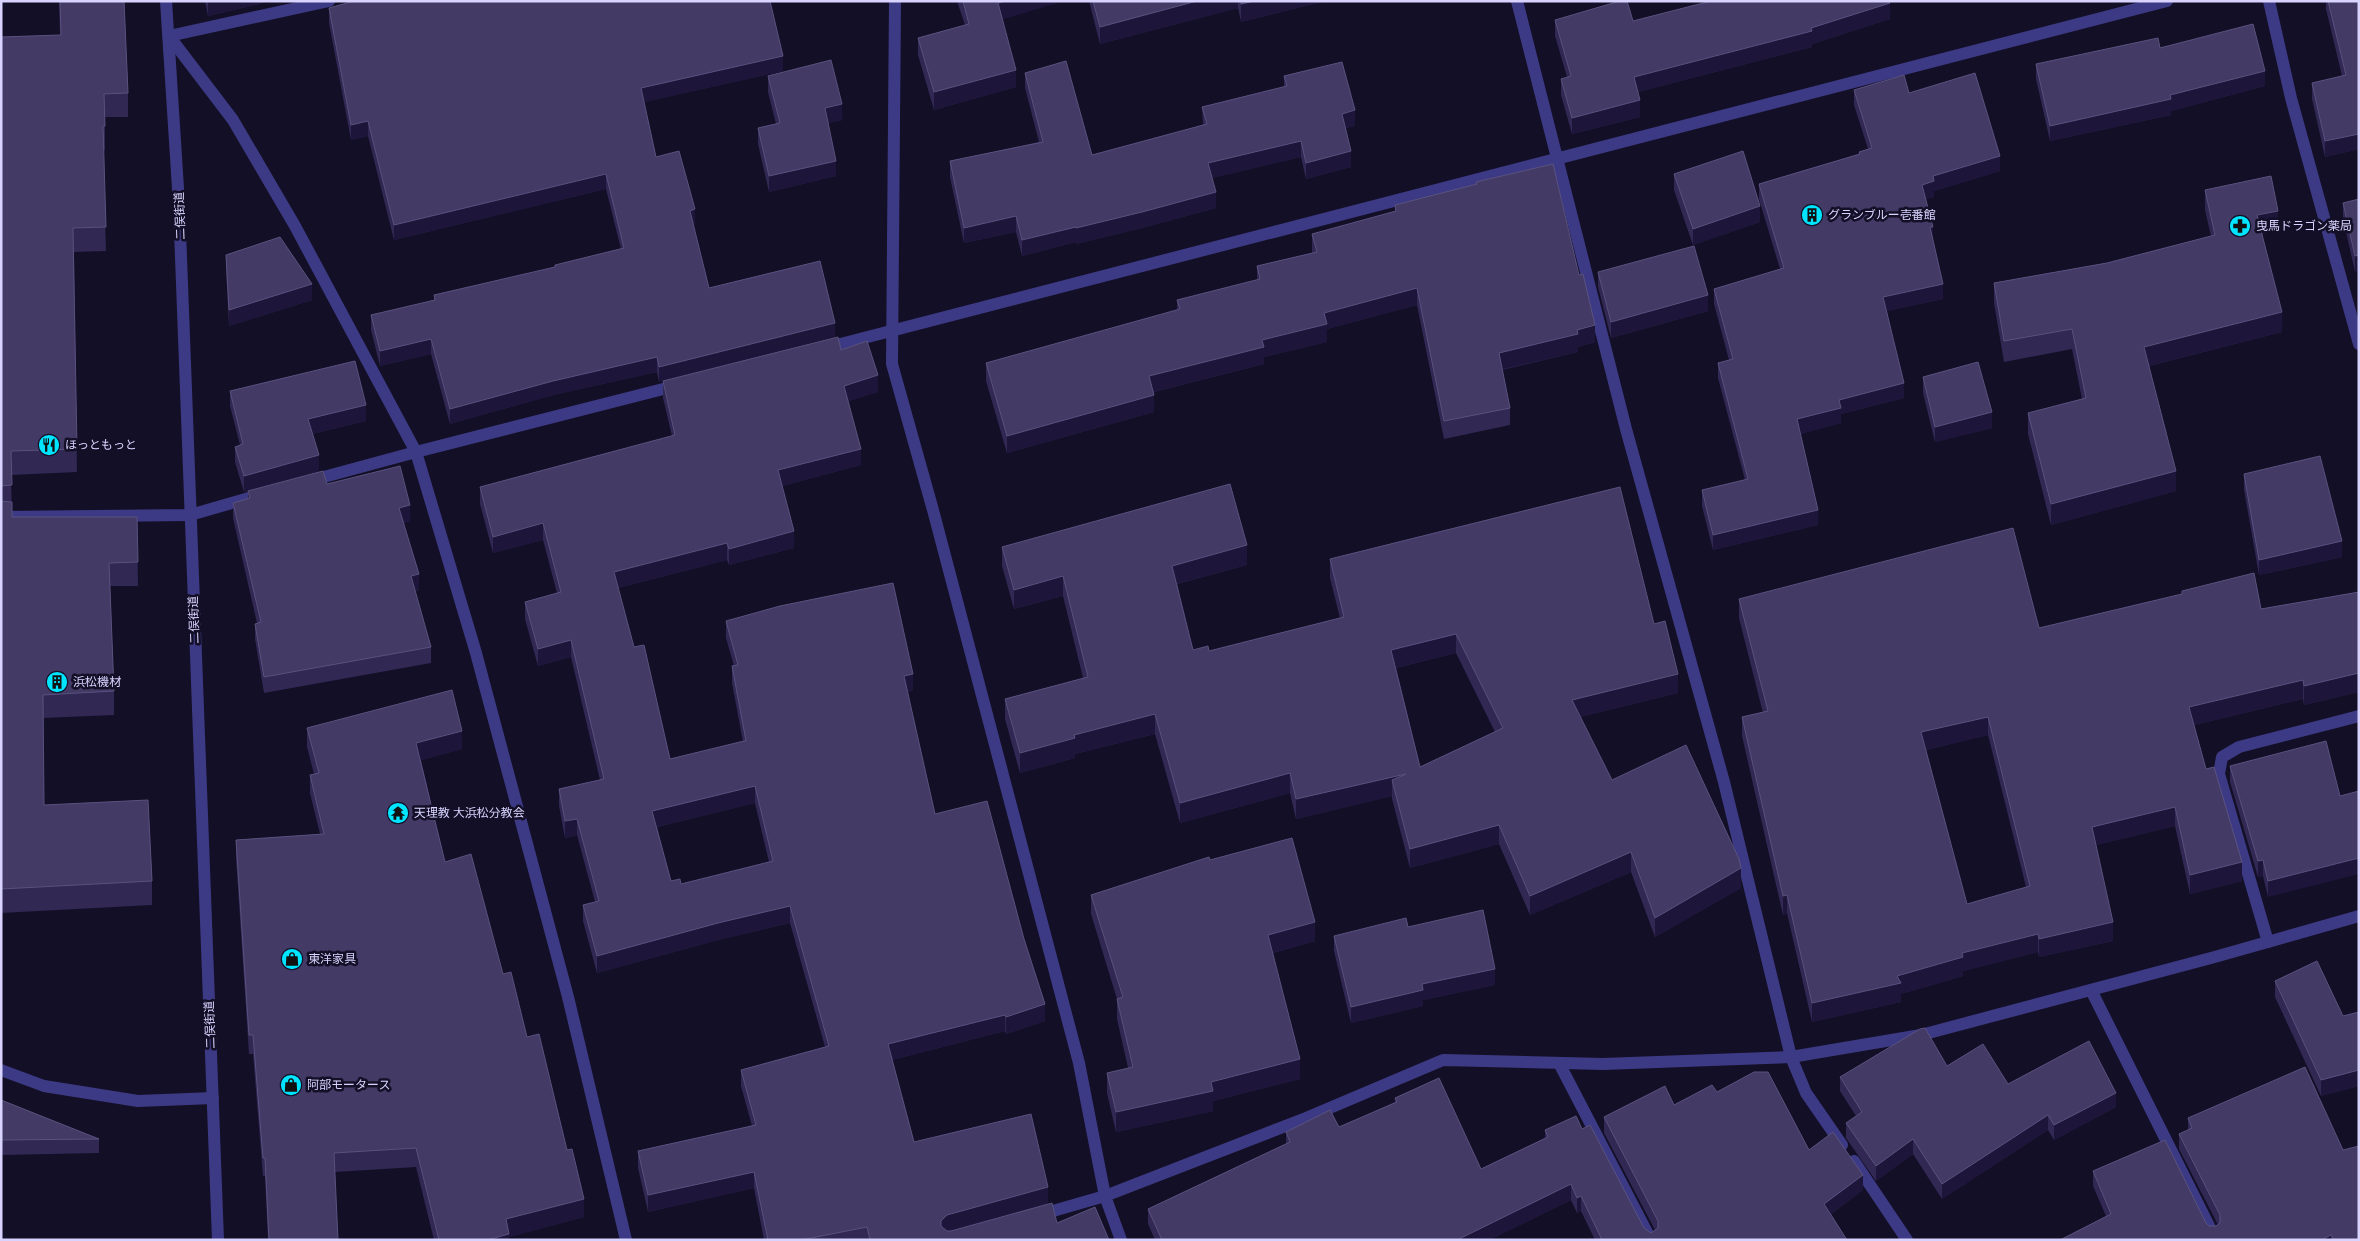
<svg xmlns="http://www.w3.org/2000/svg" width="2360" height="1241" font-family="'Titillium Web','Noto Sans JP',sans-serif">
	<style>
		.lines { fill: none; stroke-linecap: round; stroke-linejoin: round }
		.minor { stroke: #3d3a85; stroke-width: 12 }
		.tertiary { stroke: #3d3a85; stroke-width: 12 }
		.wall { fill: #312854; fill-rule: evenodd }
		.shaded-wall { fill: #1d163a }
		.building { fill: #433a66; stroke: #5a527e; fill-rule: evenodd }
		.labels { text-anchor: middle; stroke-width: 5; stroke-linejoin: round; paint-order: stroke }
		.poi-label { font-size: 12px; fill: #d9d4ff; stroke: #130f26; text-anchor: start }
		.street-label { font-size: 12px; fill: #d9d4ff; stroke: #130f26 }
	</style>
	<rect width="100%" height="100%" fill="#130f26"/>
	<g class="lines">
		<g class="minor">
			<path d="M329,1L169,36L233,120L295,226L416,452L476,653L568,997L626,1240"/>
			<path d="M895,1L892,364L933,510L1079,1063L1105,1196L1121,1240"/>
			<path d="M1517,1L1626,429L1724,782L1791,1057L1806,1093L1842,1145"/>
			<path d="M2269,1L2291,98L2359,344"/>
			<path d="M825,348L2167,1"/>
			<path d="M309,481L416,452L679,385"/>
			<path d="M1,517L190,515L263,494"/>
			<path d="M2268,942L2219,774L2222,757L2239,747L2359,716"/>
			<path d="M2091,990L2213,1234"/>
			<path d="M1559,1063L1651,1240"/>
			<path d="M1854,1161L1907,1240"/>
			<path d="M1039,1215L1105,1196L1306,1118L1443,1060L1603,1064L1791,1057L1921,1035L2211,958L2359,916"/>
		</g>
		<g class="tertiary">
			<path d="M166,1L179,204L218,1240"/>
			<path d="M1,1070L44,1086L138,1101L213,1098"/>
		</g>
	</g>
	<g class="wall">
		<path d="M59,1H124L128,93V117H105V150H103L106,251L74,252L77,472L11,475L12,517H137L138,586H110L114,691V715L43,718L44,805L152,881V905L1,913V37L60,35Z"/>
		<path d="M205,1H263V3L208,16Z"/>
		<path d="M957,1H1063L1002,19L1016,87L934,110L918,55V38L965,25Z"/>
		<path d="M1089,1H1325L1241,22L1238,8L1100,44Z"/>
		<path d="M2326,1H2359V149L2325,157L2312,99V83L2342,76L2326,9Z"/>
		<path d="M329,8L783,71L644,102L656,157L695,224L693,225L659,382L657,372L553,395L450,424L431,354L380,366L371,330V315L434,300V295L555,267L621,249L606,189L394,240L368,136L351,140L329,23Z"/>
		<path d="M1890,19L1812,44V47L1638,92L1640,117L1572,134L1561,95V79L1567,77L1555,36V20L1633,21Z"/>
		<path d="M2160,48L2265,86L2171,111V115L2050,141L2036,79V64Z"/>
		<path d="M1025,73L1092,155L1203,125L1202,107L1284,87V76L1355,126L1346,128L1351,167L1306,179L1301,157L1212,178L1216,208L1142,228L1076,244V242L1022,256L1016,232L964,243L950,177V161L1039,142L1025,88Z"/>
		<path d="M768,76L842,120L828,123L836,176L769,192L758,144V128L776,124L768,92Z"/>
		<path d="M1854,90L1909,93L2000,171L1934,191V197L1925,199L1933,238L1943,299L1887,311L1904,398L1841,414V423L1800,434L1818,525L1713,550L1702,506V490L1745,480L1718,378V363L1729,360L1714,304V289L1780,269L1759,199V184L1859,154V152L1868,149L1854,105Z"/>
		<path d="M1674,174L1760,222L1693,245L1674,190Z"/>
		<path d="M2205,190L2278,231L2262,234L2282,332L2149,366L2176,491L2051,525L2028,434V413L2082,399L2072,349L2004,362L1994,303V283L2107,263L2211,236L2205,210Z"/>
		<path d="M2359,199L2355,272L2343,218V203Z"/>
		<path d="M1395,205L1579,275L1595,342L1578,347V352L1502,370L1510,408V425L1444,439L1417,305L1327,329V342L1264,357V364L1154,392V412L1007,453L986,381V363L1177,310V300L1257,280V266L1312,253V234L1395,212Z"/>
		<path d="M226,255L312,300L229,326L226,270Z"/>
		<path d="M1598,272L1708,311L1611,338L1598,287Z"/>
		<path d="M841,350L878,392L848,401L861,465L782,486L794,548L729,565L727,560L618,588L634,647L670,759L743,742L732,683V666H734L726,638V621L913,690L907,692L935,814L1045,1021L1006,1034L1005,1031L892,1060L914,1142L1048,1204L1057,1223L1109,1240H764L754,1188L648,1212L638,1168V1151L752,1126L741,1086V1070L825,1047L790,923L718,940L597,973L583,921V905L595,902L577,835L565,838L559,806V789L600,780L571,657L538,666L525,619V602L557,593L543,540L493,553L480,504V487L672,436L663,398V381ZM755,803L769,862L681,884L671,881L657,827Z"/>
		<path d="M1923,377L1992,428L1935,442L1923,393Z"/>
		<path d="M230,391L366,421L312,434L319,471L244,492L235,462V447L240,445L230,406Z"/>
		<path d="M2244,474L2342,557L2259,575L2244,490Z"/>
		<path d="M327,484L410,521L403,523L419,590L415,591L431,647V663L264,693L255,639V624L257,623L233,518V503L248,499V491Z"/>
		<path d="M1002,547L1247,565L1177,584L1193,650L1209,651L1340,618L1330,578V559L1654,624L1678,693L1580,717L1612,780L1741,888L1655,937L1631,872L1530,915L1499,844L1410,868L1392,799V796L1296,819L1290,793L1180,823L1155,734L1075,754V758L1020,773L1005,719V699L1083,678L1063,596L1014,609L1002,566ZM1456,653L1495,732L1420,767L1396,668Z"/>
		<path d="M2182,591L2261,609L2359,592V692L2304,705L2303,699L2194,725L2206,769L2242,881L2190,894L2175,826L2096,845L2113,941L2039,957L2038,952L1963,971V976L1901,994V1002L1812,1022L1787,913L1783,915L1742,736V717L1763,713L1739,618V599L2039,628L2182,594ZM1988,735L2026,887L1967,904L1926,750Z"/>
		<path d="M307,728L462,749L421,760L445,862L503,974L527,1037L567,1150L584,1217L509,1237V1240H434L416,1167L335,1172L338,1240H268L265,1176H263L253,1054H249L236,858V840L320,834L310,793V775L314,774L307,747Z"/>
		<path d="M2326,741L2268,897L2263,876L2258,877L2230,782V766Z"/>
		<path d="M1210,860L1315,941L1273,953L1300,1079L1213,1101V1111L1116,1132L1107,1093V1073L1128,1068L1117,1019V999L1091,914V895Z"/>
		<path d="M1408,927L1495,985L1423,1000V1006L1351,1023L1334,951V936Z"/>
		<path d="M2275,981L2343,1016L2359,1012V1086L2321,1096L2275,997Z"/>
		<path d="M1947,1066L2008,1084L2116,1107L2054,1140L2048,1130L1942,1199L1913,1154L1876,1181L1846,1138V1123L1856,1116L1840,1091V1077Z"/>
		<path d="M1717,1092L1809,1150L1863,1190L1831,1214L1847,1240H1595L1581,1211L1577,1213L1571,1200L1489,1240H1155L1148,1224V1209L1286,1144V1132L1339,1127L1395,1102V1098L1481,1169L1545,1138V1130L1582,1129L1644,1228L1651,1233L1655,1230L1604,1133V1117L1674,1105Z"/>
		<path d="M1,1100L99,1139V1153L1,1155Z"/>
		<path d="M2188,1118L2359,1240H2060L2106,1216L2093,1186V1171L2206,1223L2209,1226H2216L2218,1225L2179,1149V1134L2188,1130Z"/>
	</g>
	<g class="shaded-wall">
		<path d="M208,1H263V3L208,16Z"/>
		<path d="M1005,1H1063L998,21V3Z"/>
		<path d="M1197,1H1238V8L1100,44V27Z"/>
		<path d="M1255,1H1325L1241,22V4Z"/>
		<path d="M1890,3V19L1812,44V47L1634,93V77L1811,28Z"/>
		<path d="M783,56V71L641,103V88Z"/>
		<path d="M1016,70V87L934,110V92Z"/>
		<path d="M2265,71V86L2171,111V115L2050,141V126Z"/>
		<path d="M1640,100V117L1572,134V118Z"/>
		<path d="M842,104V120L825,124V108Z"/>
		<path d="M1355,110V126L1342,129V114Z"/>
		<path d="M368,121V136L351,140V125Z"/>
		<path d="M2359,134V149L2325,157V141Z"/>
		<path d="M1301,141V157L1208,179V163Z"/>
		<path d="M1351,151V167L1306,179V163Z"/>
		<path d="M2000,156V171L1934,191V197L1922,200V185L1933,176Z"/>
		<path d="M836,161V176L769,192V176Z"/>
		<path d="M606,174V189L394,240V225Z"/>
		<path d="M1216,192V208L1142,228L1076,244V228Z"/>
		<path d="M1760,206V222L1693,245V229Z"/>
		<path d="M695,209V224L690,225V211Z"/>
		<path d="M2278,211V231L2257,235V215Z"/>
		<path d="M1016,216V232L964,243V228Z"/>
		<path d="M1076,227V242L1022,256V240Z"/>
		<path d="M1930,227H1933V242Z"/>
		<path d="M2359,255V271L2355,272V256Z"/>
		<path d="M312,284V300L229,326V310Z"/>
		<path d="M1943,284V299L1883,312V297Z"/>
		<path d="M1417,288V305L1327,329V342L1264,357V364L1149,393V376L1262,340L1324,313Z"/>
		<path d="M1708,295V311L1611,338V322Z"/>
		<path d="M2282,312V332L2144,367V347Z"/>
		<path d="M835,323V337L659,382V367Z"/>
		<path d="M1595,325V342L1578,347V352L1499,370V353Z"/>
		<path d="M431,339V354L380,366V351Z"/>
		<path d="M657,357V372L553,395L450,424V409L553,381Z"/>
		<path d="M878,375V392L844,403V386Z"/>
		<path d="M1904,383V398L1841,414V423L1797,435V419L1839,400Z"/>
		<path d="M1154,395V412L1007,453V436Z"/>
		<path d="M366,405V421L308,435V419Z"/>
		<path d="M1992,412V428L1935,442V427Z"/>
		<path d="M861,449V465L778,487V470Z"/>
		<path d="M319,455V471L244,492V476Z"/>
		<path d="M2176,471V491L2051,525V504Z"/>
		<path d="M410,505V521L399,524V508Z"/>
		<path d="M1818,510V525L1713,550V535Z"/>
		<path d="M543,523V540L493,553V537Z"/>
		<path d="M794,531V548L729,565V549Z"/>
		<path d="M2342,541V557L2259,575V560Z"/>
		<path d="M727,543V560L614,589V572Z"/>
		<path d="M1247,545V565L1172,585V566Z"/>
		<path d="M419,574V590L411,592V576Z"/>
		<path d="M1063,576V596L1014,609V590Z"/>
		<path d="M1456,634V653L1391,669V650Z"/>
		<path d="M571,640V657L538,666V649Z"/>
		<path d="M2359,673V692L2304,705V686Z"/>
		<path d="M913,674V690L904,693V676Z"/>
		<path d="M1678,674V693L1572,719V700Z"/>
		<path d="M2303,680V699L2189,726V707Z"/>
		<path d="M1155,714V734L1075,754V758L1020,773V753L1074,735Z"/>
		<path d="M1988,717V735L1921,751V732Z"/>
		<path d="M462,731V749L416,762V743Z"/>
		<path d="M1290,773V793L1180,823V803Z"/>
		<path d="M1406,774L1392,780V796L1296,819V799Z"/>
		<path d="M755,786V803L652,828V811Z"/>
		<path d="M2175,807V826L2092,846V827Z"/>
		<path d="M577,819V835L565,838V821Z"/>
		<path d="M1499,825V844L1410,868V849Z"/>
		<path d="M1631,852V872L1530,915V896Z"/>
		<path d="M2359,858V874L2268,897V881Z"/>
		<path d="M2263,860V876L2258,877V861Z"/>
		<path d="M2242,862V881L2190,894V875Z"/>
		<path d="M1741,868V888L1655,937V918Z"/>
		<path d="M1787,895V913L1783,915V896Z"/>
		<path d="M790,906V923L718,940L597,973V956L718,923Z"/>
		<path d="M1315,922V941L1268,954V935Z"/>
		<path d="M2113,922V941L2039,957V939Z"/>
		<path d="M2038,934V952L1963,971V976L1901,994V1002L1812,1022V1003L1897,976L1962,953Z"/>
		<path d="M1495,969V985L1423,1000V1006L1351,1023V1007L1422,984Z"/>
		<path d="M1045,1004V1021L1006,1034V1017Z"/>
		<path d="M1005,1015V1031L888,1061V1044Z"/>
		<path d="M1300,1059V1079L1213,1101V1111L1116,1132V1112L1211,1082Z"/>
		<path d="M2359,1070V1086L2321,1096V1080Z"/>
		<path d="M2116,1093V1107L2054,1140V1125Z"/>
		<path d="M2048,1115V1130L1942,1199V1184Z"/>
		<path d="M1913,1139V1154L1876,1181V1166Z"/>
		<path d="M754,1172V1188L648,1212V1195Z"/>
		<path d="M1863,1175V1190L1824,1219V1204Z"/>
		<path d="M1571,1184V1200L1489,1240H1457Z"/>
		<path d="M1048,1187V1204L941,1238V1221L947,1215Z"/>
		<path d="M1581,1196V1211L1577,1213V1198Z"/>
		<path d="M584,1199V1217L509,1237V1240H487L506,1219Z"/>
		<path d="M2331,1235V1240H2321Z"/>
	</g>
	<g class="building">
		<path d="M60,1H124L128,93L104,94L105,126H103L106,227L73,228L77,449L11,451L12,485L1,486V37L61,35Z"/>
		<path d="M354,1H770L783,56L641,88L656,157L679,151L695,209L690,211L709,288L820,261L835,323L659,367L657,357L553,381L450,409L431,339L380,351L371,315L435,300L434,295L555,267V265L624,248L606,174L394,225L368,121L351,125L329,8Z"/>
		<path d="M963,1H1005L998,3L1016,70L934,92L918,38L969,24Z"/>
		<path d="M1093,1H1197L1100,27Z"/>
		<path d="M1241,1H1255L1241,4Z"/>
		<path d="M1620,1H1627L1633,21L1711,1H1889L1890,3L1811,28L1812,31L1634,77L1640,100L1572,118L1561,79L1571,76L1555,20Z"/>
		<path d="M2328,1H2359V134L2325,141L2312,83L2346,75Z"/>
		<path d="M2253,24L2265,71L2170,95L2171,99L2050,126L2036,64L2158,38L2160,48Z"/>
		<path d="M831,60L842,104L825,108L836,161L769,176L758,128L780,123L768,76Z"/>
		<path d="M1066,61L1092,155L1207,124L1202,107L1287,86L1284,76L1342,62L1355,110L1342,114L1351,151L1306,163L1301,141L1208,163L1216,192L1142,212L1076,228V227L1022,240L1016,216L964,228L950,161L1043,142L1025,73Z"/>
		<path d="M1975,73L2000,156L1933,176L1934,181L1922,185L1933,227H1930L1943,284L1883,297L1904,383L1839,400L1841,408L1797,419L1818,510L1713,535L1702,490L1748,479L1718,363L1733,359L1714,289L1784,268L1759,184L1860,154L1859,152L1872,148L1854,90L1904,75L1909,93Z"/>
		<path d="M1743,151L1760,206L1693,229L1674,174Z"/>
		<path d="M1553,164L1579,275L1583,274L1595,325L1577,330L1578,334L1499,353L1510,408L1444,421L1417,288L1324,313L1327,324L1262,340L1264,347L1149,376L1154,395L1007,436L986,363L1180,309L1177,300L1260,279L1257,266L1317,252L1312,234L1396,211L1395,205L1477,184L1476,182Z"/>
		<path d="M2271,176L2278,211L2257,215L2282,312L2144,347L2176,471L2051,504L2028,413L2086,398L2072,329L2004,341L1994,283L2107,263L2215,235L2205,190Z"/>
		<path d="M2359,199V255L2355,256L2343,203Z"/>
		<path d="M280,237L312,284L229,310L226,255Z"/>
		<path d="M1694,246L1708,295L1611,322L1598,272Z"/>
		<path d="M838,337L841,350L867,341L878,375L844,386L861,449L778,470L794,531L729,549L727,543L614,572L634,647L644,645L670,759L744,741H746L732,666L738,665L726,621L780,606L893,583L913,674L904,676L935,814L987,801L1024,939L1045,1004L1006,1017L1005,1015L888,1044L914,1142L1031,1114L1048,1187L947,1215L941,1221V1226L947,1231H951L1052,1203L1057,1223L1095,1207L1109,1240H870L867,1227L801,1240H768L754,1172L648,1195L638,1151L756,1125L741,1070L829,1046L790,906L718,923L597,956L583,905L599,901L577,819L565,821L559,789L604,779L571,640L538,649L525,602L561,592L543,523L493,537L480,487L675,435L663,381ZM755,786L773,861L681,884L680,879L671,881L652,811Z"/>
		<path d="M355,361L366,405L308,419L319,455L244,476L235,447L243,444L230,391Z"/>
		<path d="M1978,362L1992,412L1935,427L1923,377Z"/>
		<path d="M2320,456L2342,541L2259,560L2244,474Z"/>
		<path d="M400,466L410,505L399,508L419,574L411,576L431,647L264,677L255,624L261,622L233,503L250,498L248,491L323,471L327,484Z"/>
		<path d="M1230,484L1247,545L1172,566L1193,650L1208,646L1209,651L1344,617L1330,559L1620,487L1654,624L1665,621L1678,674L1572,700L1612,780L1686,745L1739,859L1741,868L1655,918L1631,852L1530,896L1499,825L1410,849L1392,780L1406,774L1296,799L1290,773L1180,803L1155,714L1074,735L1075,738L1020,753L1005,699L1088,677L1063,576L1014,590L1002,547ZM1456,634L1503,728L1420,767L1391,650Z"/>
		<path d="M1,501L12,502V517H137L138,562L109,563L114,691L43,695L44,805L148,800L152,881L1,889Z"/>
		<path d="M2013,528L2039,628L2182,594V591L2254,573L2261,609L2359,592V673L2304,686L2303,680L2189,707L2206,769L2214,767L2242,862L2190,875L2175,807L2092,827L2113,922L2039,939L2038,934L1962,953L1963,957L1897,976L1901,983L1812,1003L1787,895L1783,896L1742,717L1768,711L1739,599ZM1988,717L2030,886L1967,904L1921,732Z"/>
		<path d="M452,690L462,731L416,743L445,862L471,854L503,974L511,972L527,1037L539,1034L567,1150L572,1149L584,1199L506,1219L509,1234L487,1240H439L416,1148L334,1153L338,1240H269L265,1158H263L253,1035H249L236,840L324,834L310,775L319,773L307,728Z"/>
		<path d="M2326,741L2340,796L2359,791V858L2268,881L2263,860L2258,861L2230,766Z"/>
		<path d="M1292,838L1315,922L1268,935L1300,1059L1211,1082L1213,1091L1116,1112L1107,1073L1133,1067L1117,999L1123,997L1091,895L1209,857L1210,860Z"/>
		<path d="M1483,910L1495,969L1422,984L1423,990L1351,1007L1334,936L1406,918L1408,927Z"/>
		<path d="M2317,961L2343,1016L2359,1012V1070L2321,1080L2275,981Z"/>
		<path d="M1925,1028L1947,1066L1983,1044L2008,1084L2089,1041L2116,1093L2054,1125L2048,1115L1942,1184L1913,1139L1876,1166L1846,1123L1862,1112L1840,1077L1920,1029Z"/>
		<path d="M2305,1067L2343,1150L2359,1146V1240H2334L2331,1235L2321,1240H2060L2111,1214L2093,1171L2165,1140L2206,1223L2209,1226H2216L2220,1223V1215L2179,1134L2192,1128L2188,1118Z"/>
		<path d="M1754,1072H1768L1809,1150L1833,1132L1863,1175L1824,1204L1847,1240H1602L1581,1196L1577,1198L1571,1184L1457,1240H1162L1148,1209L1290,1142L1286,1132L1330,1110L1339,1127L1397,1102L1395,1098L1439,1078L1481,1169L1548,1137L1545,1130L1576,1116L1582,1129L1590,1125L1644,1228L1651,1233L1658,1228V1221L1604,1117L1665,1086L1674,1105L1712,1085L1717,1092Z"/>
		<path d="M1,1100L99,1139L1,1140Z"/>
	</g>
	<defs>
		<g id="building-disc" transform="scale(1.125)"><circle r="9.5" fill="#00e5ff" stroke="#130f26"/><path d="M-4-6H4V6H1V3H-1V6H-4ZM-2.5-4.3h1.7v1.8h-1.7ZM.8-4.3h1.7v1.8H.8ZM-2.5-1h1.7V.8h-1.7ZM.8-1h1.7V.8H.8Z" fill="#111"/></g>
		<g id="pharmacy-disc" transform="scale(1.125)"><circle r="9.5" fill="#00e5ff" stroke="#130f26"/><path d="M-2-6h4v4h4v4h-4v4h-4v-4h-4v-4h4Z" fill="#111"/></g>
		<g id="restaurant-disc" transform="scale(1.125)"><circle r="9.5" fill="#00e5ff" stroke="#130f26"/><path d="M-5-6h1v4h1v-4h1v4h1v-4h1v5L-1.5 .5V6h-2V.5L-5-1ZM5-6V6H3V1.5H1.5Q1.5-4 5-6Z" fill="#111"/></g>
		<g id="temple-disc" transform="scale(1.125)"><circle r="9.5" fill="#00e5ff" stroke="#130f26"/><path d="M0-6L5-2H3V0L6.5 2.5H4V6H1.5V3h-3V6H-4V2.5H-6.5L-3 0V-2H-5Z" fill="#111"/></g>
		<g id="shop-disc" transform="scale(1.125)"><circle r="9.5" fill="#00e5ff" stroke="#130f26"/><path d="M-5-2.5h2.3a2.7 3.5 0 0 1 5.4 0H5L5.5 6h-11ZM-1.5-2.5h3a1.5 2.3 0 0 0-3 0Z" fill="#111"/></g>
	</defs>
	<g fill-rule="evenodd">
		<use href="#building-disc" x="1812" y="215"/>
		<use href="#pharmacy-disc" x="2240" y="226"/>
		<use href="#restaurant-disc" x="49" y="445"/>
		<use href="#building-disc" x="57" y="682"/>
		<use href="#temple-disc" x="398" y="813"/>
		<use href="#shop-disc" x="292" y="959"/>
		<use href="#shop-disc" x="291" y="1085"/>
	</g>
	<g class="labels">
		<g class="poi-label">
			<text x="1828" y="219">グランブルー壱番館</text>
			<text x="2256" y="230">曳馬ドラゴン薬局</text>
			<text x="65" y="449">ほっともっと</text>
			<text x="73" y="686">浜松機材</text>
			<text x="414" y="817">天理教 大浜松分教会</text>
			<text x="308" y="963">東洋家具</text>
			<text x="307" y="1089">阿部モータース</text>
		</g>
		<g class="street-label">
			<text transform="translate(180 216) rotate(-92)" y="4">二俣街道</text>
			<text transform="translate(194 620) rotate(-92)" y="4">二俣街道</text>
			<text transform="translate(210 1025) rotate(-92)" y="4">二俣街道</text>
		</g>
	</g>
	<rect width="2360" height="1241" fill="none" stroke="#d9d4ff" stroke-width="5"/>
</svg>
